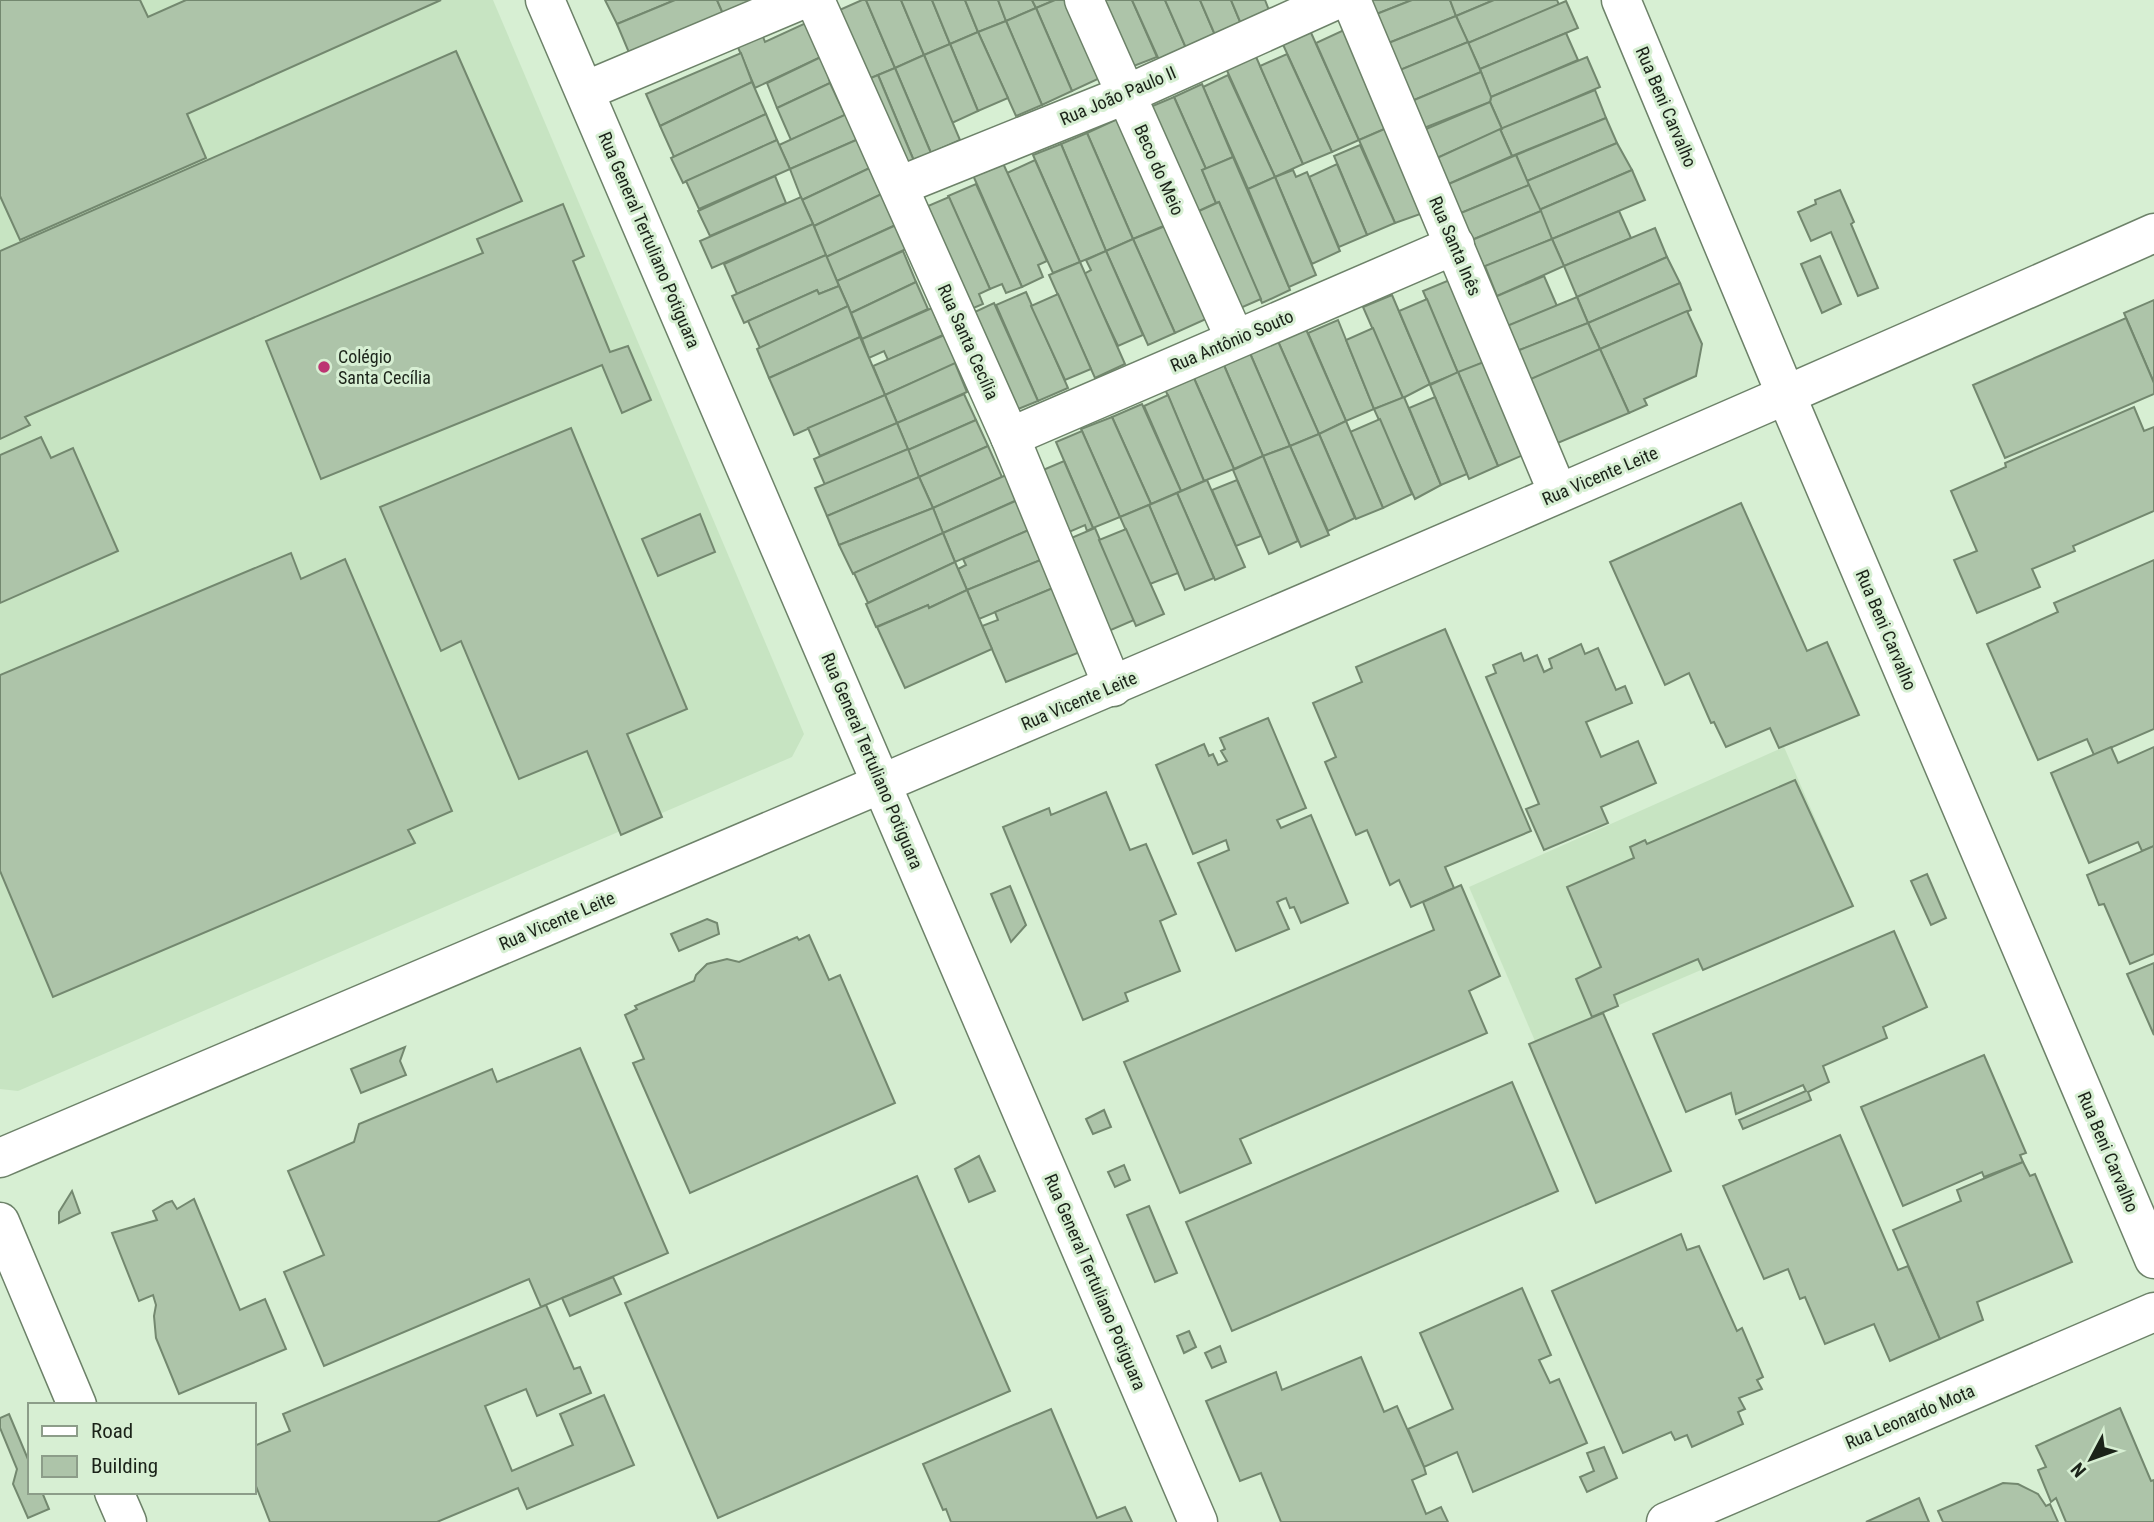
<svg xmlns="http://www.w3.org/2000/svg" width="2154" height="1522" font-family="'Roboto Condensed',sans-serif">
	<style>
		.built { fill: #c7e4c2 }
		.building { fill: #adc4a9; stroke: #73886f; stroke-width: 2 }
		.lines { fill: none; stroke-linecap: round; stroke-linejoin: round }
		.minor-casing { stroke: #6d8269; stroke-width: 41 }
		.major-casing { stroke: #6d8269; stroke-width: 41 }
		.minor { stroke: #fff; stroke-width: 38 }
		.major { stroke: #fff; stroke-width: 38 }
		.poi-dot { fill: #bc3472; stroke: #d7efd3; stroke-width: 2.5 }
		.labels { text-anchor: middle; stroke-width: 6; stroke-linejoin: round; paint-order: stroke }
		.street-label { font-size: 18px; fill: #1b2319; stroke: #d7efd3 }
		.poi-label { font-size: 18px; fill: #1b2319; stroke: #d7efd3; text-anchor: start }
	</style>
	<rect width="100%" height="100%" fill="#d7efd3"/>
	<g class="built">
		<path d="M0,0H493L804,734L792,757L18,1091L0,1089Z"/>
		<path d="M1784,747L1853,905L1535,1041L1469,887Z"/>
	</g>
	<g class="building">
		<path d="M0,0H140L148,17L186,0H441L187,114L206,158L20,240L0,196Z"/>
		<path d="M605,0H675L617,24Z"/>
		<path d="M675,0H717L724,16L630,55L617,24Z"/>
		<path d="M717,0H764L724,16Z"/>
		<path d="M862,0H866L895,68L866,80L835,12Z"/>
		<path d="M866,0H901L924,55L895,68Z"/>
		<path d="M901,0H932L950,44L924,55Z"/>
		<path d="M932,0H965L978,32L950,44Z"/>
		<path d="M965,0H998L1006,21L978,32Z"/>
		<path d="M998,0H1032L1036,8L1006,21Z"/>
		<path d="M1032,0H1055L1036,8Z"/>
		<path d="M1055,0H1077L1100,78L1072,91L1036,8Z"/>
		<path d="M1096,0H1132L1157,57L1126,69Z"/>
		<path d="M1132,0H1165L1186,48L1159,60Z"/>
		<path d="M1165,0H1200L1215,35L1186,48Z"/>
		<path d="M1200,0H1231L1241,24L1215,35Z"/>
		<path d="M1231,0H1265L1270,13L1241,24Z"/>
		<path d="M1367,0H1412L1374,15Z"/>
		<path d="M1412,0H1450L1456,16L1386,44L1374,15Z"/>
		<path d="M1450,0H1494L1456,16Z"/>
		<path d="M1494,0H1557L1559,5L1468,43L1456,16Z"/>
		<path d="M1566,1L1578,28L1480,69L1468,43Z"/>
		<path d="M1036,8L1072,91L1042,105L1006,21Z"/>
		<path d="M1456,16L1468,42L1398,71L1386,44Z"/>
		<path d="M1006,21L1042,105L1016,116L978,32Z"/>
		<path d="M808,22L823,56L755,88L737,45L762,34L765,42Z"/>
		<path d="M1308,26L1359,140L1332,152L1280,38Z"/>
		<path d="M1344,30L1389,127L1359,140L1316,43Z"/>
		<path d="M978,32L1008,98L978,111L950,44Z"/>
		<path d="M1566,33L1578,60L1491,97L1480,69Z"/>
		<path d="M1468,42L1481,72L1407,103L1395,72Z"/>
		<path d="M950,44L978,111L952,123L924,55Z"/>
		<path d="M1253,50L1303,164L1275,177L1224,64Z"/>
		<path d="M456,51L522,201L25,417L30,425L0,439V251Z"/>
		<path d="M741,53L752,82L660,126L646,94Z"/>
		<path d="M1287,54L1332,152L1303,164L1260,66Z"/>
		<path d="M924,55L960,140L931,153L895,68Z"/>
		<path d="M823,56L830,83L777,108L767,83Z"/>
		<path d="M1587,57L1600,87L1502,129L1490,102L1491,97Z"/>
		<path d="M895,68L931,153L914,161L878,75Z"/>
		<path d="M1481,72L1491,97L1490,102L1419,130L1407,103Z"/>
		<path d="M878,75L914,161L901,166L866,80Z"/>
		<path d="M1228,75L1275,177L1248,189L1203,87Z"/>
		<path d="M752,82L766,114L674,157L660,126Z"/>
		<path d="M830,83L845,115L791,140L777,108Z"/>
		<path d="M1202,84L1233,157L1206,169L1174,97Z"/>
		<path d="M1595,90L1606,118L1512,156L1500,129Z"/>
		<path d="M1174,97L1206,169L1202,170L1216,203L1188,216L1143,110Z"/>
		<path d="M1490,102L1502,129L1437,158L1426,129Z"/>
		<path d="M851,112L863,137L790,169L779,145Z"/>
		<path d="M766,114L777,140L683,183L671,158Z"/>
		<path d="M1126,115L1173,222L1133,239L1087,133Z"/>
		<path d="M1606,118L1617,143L1527,181L1516,155Z"/>
		<path d="M1389,127L1426,212L1395,223L1359,140Z"/>
		<path d="M1500,129L1512,156L1444,186L1437,158Z"/>
		<path d="M1087,133L1133,239L1106,251L1061,144Z"/>
		<path d="M863,137L876,165L802,200L790,169Z"/>
		<path d="M777,140L790,169L699,209L686,181Z"/>
		<path d="M1617,143L1632,170L1539,210L1527,181Z"/>
		<path d="M1061,144L1106,251L1080,262L1033,155Z"/>
		<path d="M1360,145L1395,223L1367,235L1334,156Z"/>
		<path d="M1516,155L1529,185L1456,215L1444,186Z"/>
		<path d="M1233,157L1289,287L1290,290L1262,303L1219,202L1216,203L1202,170Z"/>
		<path d="M1035,160L1080,262L1053,273L1007,173Z"/>
		<path d="M1002,161L1047,261L1038,265L1043,277L1022,287L972,173Z"/>
		<path d="M1337,164L1367,235L1339,247L1309,177Z"/>
		<path d="M876,165L888,191L814,226L802,200Z"/>
		<path d="M1293,170L1296,177L1307,172L1340,251L1312,264L1275,177Z"/>
		<path d="M1632,170L1645,200L1552,239L1539,210Z"/>
		<path d="M775,176L786,203L710,236L698,211Z"/>
		<path d="M1275,177L1316,275L1289,287L1248,189Z"/>
		<path d="M976,184L1022,287L1006,293L1002,284L990,289L948,196Z"/>
		<path d="M1529,185L1541,211L1467,242L1456,215Z"/>
		<path d="M1840,190L1854,222L1851,224L1878,288L1858,296L1831,232L1811,241L1798,212L1816,204L1815,200Z"/>
		<path d="M888,191L902,222L826,257L814,226Z"/>
		<path d="M801,197L813,224L712,268L700,241Z"/>
		<path d="M949,197L990,289L979,294L983,304L964,312L921,209Z"/>
		<path d="M1219,202L1261,299L1229,313L1188,216Z"/>
		<path d="M563,204L584,256L573,261L610,352L628,346L651,400L622,413L602,365L321,479L266,341L483,253L477,239Z"/>
		<path d="M1541,211L1552,239L1484,267L1472,240Z"/>
		<path d="M1619,211L1631,238L1564,266L1552,239Z"/>
		<path d="M813,224L826,255L737,294L724,264Z"/>
		<path d="M896,225L906,249L837,281L826,257Z"/>
		<path d="M1165,226L1206,319L1175,333L1133,239Z"/>
		<path d="M1655,228L1667,257L1577,297L1564,266Z"/>
		<path d="M1133,239L1175,333L1148,345L1106,251Z"/>
		<path d="M1552,239L1564,266L1497,296L1485,266Z"/>
		<path d="M903,251L916,282L851,313L837,281Z"/>
		<path d="M1106,251L1143,335L1118,346L1084,274L1091,270L1086,260Z"/>
		<path d="M826,255L839,286L819,294L817,290L744,323L732,296Z"/>
		<path d="M1820,256L1841,304L1822,313L1801,264Z"/>
		<path d="M1667,257L1680,283L1588,323L1577,297Z"/>
		<path d="M1080,262L1125,364L1095,378L1049,275Z"/>
		<path d="M1544,276L1557,306L1500,329L1488,300Z"/>
		<path d="M1452,279L1487,361L1458,373L1423,291Z"/>
		<path d="M916,282L928,309L862,339L851,313Z"/>
		<path d="M1680,283L1691,310L1600,349L1588,323Z"/>
		<path d="M839,286L848,306L760,348L748,321L817,290L819,294Z"/>
		<path d="M1026,292L1068,388L1038,401L996,305Z"/>
		<path d="M1058,294L1091,369L1065,380L1031,306Z"/>
		<path d="M1392,295L1430,384L1403,398L1363,307Z"/>
		<path d="M1577,297L1588,323L1517,351L1507,326Z"/>
		<path d="M1427,299L1458,373L1430,384L1399,311Z"/>
		<path d="M2154,300V383L2124,313Z"/>
		<path d="M994,303L1038,401L1008,413L964,317Z"/>
		<path d="M848,306L860,337L769,378L757,349Z"/>
		<path d="M932,308L943,335L888,360L884,351L869,358L862,339Z"/>
		<path d="M1687,311L1702,344L1696,376L1644,399L1647,405L1629,413L1600,349Z"/>
		<path d="M2126,318L2154,383V394L2005,458L1973,385Z"/>
		<path d="M1338,320L1374,409L1346,421L1308,333Z"/>
		<path d="M1588,323L1600,349L1523,383L1517,351Z"/>
		<path d="M1305,327L1346,421L1319,434L1277,339Z"/>
		<path d="M1373,328L1403,398L1374,409L1346,340Z"/>
		<path d="M949,333L962,361L885,395L873,366Z"/>
		<path d="M860,337L885,395L794,435L769,378Z"/>
		<path d="M1277,339L1319,434L1290,446L1249,351Z"/>
		<path d="M1600,349L1629,413L1553,445L1526,381Z"/>
		<path d="M1249,351L1290,446L1263,456L1223,363Z"/>
		<path d="M1489,360L1530,452L1498,466L1458,372Z"/>
		<path d="M955,363L967,392L897,423L885,395Z"/>
		<path d="M1223,363L1263,456L1234,469L1193,376Z"/>
		<path d="M1458,372L1498,466L1469,479L1430,385Z"/>
		<path d="M1193,376L1234,469L1204,481L1165,389Z"/>
		<path d="M964,394L976,420L908,450L897,423Z"/>
		<path d="M885,395L897,423L820,456L808,428Z"/>
		<path d="M1168,395L1204,481L1181,491L1144,406Z"/>
		<path d="M1404,397L1441,485L1415,499L1374,409Z"/>
		<path d="M1435,397L1467,474L1441,485L1409,408Z"/>
		<path d="M1142,404L1181,491L1151,504L1112,417Z"/>
		<path d="M2134,407L2144,431L2154,427V511L2073,546L2075,551L2032,569L2040,587L1977,613L1954,560L1977,551L1951,491L2006,467L2005,463Z"/>
		<path d="M1112,417L1151,504L1120,517L1081,429Z"/>
		<path d="M1380,419L1412,494L1383,508L1350,432Z"/>
		<path d="M976,420L988,446L919,477L908,450Z"/>
		<path d="M1346,421L1383,508L1356,519L1319,434Z"/>
		<path d="M897,423L908,449L825,485L814,459Z"/>
		<path d="M571,428L687,709L627,734L662,817L621,835L587,751L519,779L461,641L441,651L380,507Z"/>
		<path d="M1082,431L1120,517L1093,528L1056,442Z"/>
		<path d="M1319,434L1355,518L1328,531L1290,446Z"/>
		<path d="M41,437L51,458L73,448L118,551L0,603V455Z"/>
		<path d="M988,446L1002,477L933,508L919,477Z"/>
		<path d="M1290,446L1329,535L1301,547L1263,456Z"/>
		<path d="M908,449L919,477L827,516L815,488Z"/>
		<path d="M1263,456L1298,541L1269,554L1233,470Z"/>
		<path d="M1064,461L1093,528L1087,531L1085,525L1062,535L1036,473Z"/>
		<path d="M1006,475L1017,500L943,533L933,508Z"/>
		<path d="M919,477L933,508L839,545L827,516Z"/>
		<path d="M1207,480L1245,567L1215,580L1177,493Z"/>
		<path d="M1237,480L1261,536L1236,546L1212,490Z"/>
		<path d="M1177,493L1214,578L1185,590L1149,505Z"/>
		<path d="M1018,500L1031,529L955,562L943,533Z"/>
		<path d="M1741,503L1807,651L1827,642L1859,715L1779,748L1770,728L1726,747L1714,722L1711,723L1689,673L1665,685L1610,562Z"/>
		<path d="M1149,505L1178,573L1150,584L1120,517Z"/>
		<path d="M933,508L943,533L853,574L839,545Z"/>
		<path d="M700,514L715,552L658,576L642,539Z"/>
		<path d="M1095,528L1134,620L1104,633L1064,541Z"/>
		<path d="M1031,529L1043,559L967,590L958,569L966,565L963,559Z"/>
		<path d="M1126,529L1164,614L1136,626L1099,540Z"/>
		<path d="M943,533L955,562L868,603L854,573Z"/>
		<path d="M291,553L301,579L345,559L452,811L408,830L415,843L53,997L0,871V675Z"/>
		<path d="M1043,559L1053,588L979,619L967,590Z"/>
		<path d="M2154,560V729L2094,755L2087,739L2038,760L1987,644L2058,612L2054,603Z"/>
		<path d="M955,562L967,590L929,608L928,605L876,627L866,604Z"/>
		<path d="M1053,588L1080,652L1006,682L982,626L998,620L995,612Z"/>
		<path d="M967,590L992,649L905,688L877,627L928,605L929,608Z"/>
		<path d="M1445,629L1531,831L1445,867L1454,888L1411,907L1399,880L1390,885L1367,830L1356,835L1325,762L1336,757L1313,703L1362,682L1356,667Z"/>
		<path d="M1581,644L1585,654L1598,648L1616,690L1625,686L1632,703L1586,722L1601,757L1638,741L1656,783L1601,807L1608,823L1544,850L1526,809L1539,804L1486,677L1496,673L1493,665L1521,653L1524,661L1537,655L1544,672L1552,668L1549,659Z"/>
		<path d="M1268,718L1306,808L1277,820L1281,828L1311,815L1348,903L1301,923L1294,907L1290,908L1286,898L1281,900L1277,902L1289,929L1236,951L1198,863L1229,850L1226,840L1193,854L1156,765L1204,744L1209,756L1213,754L1218,765L1227,761L1221,751L1225,749L1220,738Z"/>
		<path d="M2111,747L2118,763L2154,747V846L2142,851L2138,842L2089,863L2051,773Z"/>
		<path d="M1795,780L1853,906L1703,970L1698,959L1614,995L1618,1006L1592,1017L1576,979L1601,967L1567,887L1634,858L1630,847L1645,840L1647,844Z"/>
		<path d="M1106,792L1130,850L1146,844L1176,914L1160,921L1180,971L1125,993L1128,1001L1083,1020L1003,827L1049,808L1051,815Z"/>
		<path d="M2154,846V954L2130,964L2104,904L2099,905L2087,875Z"/>
		<path d="M1927,874L1946,918L1931,925L1911,881Z"/>
		<path d="M1461,885L1500,976L1469,991L1487,1033L1240,1139L1251,1163L1180,1193L1124,1062L1434,930L1423,902Z"/>
		<path d="M1010,886L1026,925L1011,942L991,894Z"/>
		<path d="M707,919L717,923L719,934L679,951L671,934Z"/>
		<path d="M1894,931L1927,1007L1883,1027L1887,1038L1823,1066L1829,1082L1808,1092L1811,1100L1743,1129L1739,1120L1806,1091L1803,1085L1736,1114L1731,1093L1686,1112L1653,1034Z"/>
		<path d="M809,935L829,980L840,975L895,1103L690,1193L633,1063L644,1059L625,1015L637,1009L635,1006L694,981L696,975L707,964L727,959L739,962L797,937L799,940Z"/>
		<path d="M2154,963V1035L2127,974Z"/>
		<path d="M1603,1013L1671,1171L1596,1203L1529,1044Z"/>
		<path d="M405,1047L400,1061L406,1075L361,1093L351,1069Z"/>
		<path d="M580,1048L668,1253L541,1307L529,1279L324,1366L284,1272L324,1255L288,1171L354,1142L359,1124L492,1069L497,1082Z"/>
		<path d="M1984,1055L2026,1153L2020,1155L2023,1162L1984,1177L1982,1172L1903,1206L1861,1107Z"/>
		<path d="M1512,1082L1558,1191L1232,1331L1186,1222Z"/>
		<path d="M1104,1110L1111,1127L1093,1134L1086,1119Z"/>
		<path d="M1840,1135L1898,1270L1908,1266L1940,1339L1890,1361L1874,1324L1825,1344L1805,1297L1800,1299L1788,1269L1764,1279L1723,1186Z"/>
		<path d="M979,1156L995,1191L969,1202L955,1169Z"/>
		<path d="M2023,1162L2030,1176L2035,1174L2072,1262L1977,1302L1983,1320L1940,1339L1893,1230L1961,1201L1957,1190Z"/>
		<path d="M1124,1165L1130,1180L1115,1187L1108,1172Z"/>
		<path d="M917,1176L1010,1391L718,1518L625,1303Z"/>
		<path d="M72,1191L80,1213L59,1223V1212Z"/>
		<path d="M194,1199L240,1310L265,1299L286,1349L179,1394L156,1338L154,1316L156,1305L153,1295L139,1301L112,1233L157,1220L153,1211L166,1203L172,1201L177,1209Z"/>
		<path d="M1149,1206L1177,1273L1155,1282L1127,1215Z"/>
		<path d="M1681,1234L1687,1250L1699,1246L1737,1331L1742,1328L1763,1377L1757,1380L1762,1389L1739,1398L1745,1409L1738,1412L1743,1424L1692,1447L1687,1435L1675,1440L1671,1432L1623,1453L1552,1291Z"/>
		<path d="M613,1277L621,1294L570,1316L562,1298Z"/>
		<path d="M1522,1288L1551,1355L1539,1360L1550,1383L1559,1379L1587,1443L1473,1492L1457,1452L1424,1467L1408,1429L1453,1409L1420,1333Z"/>
		<path d="M546,1305L574,1369L580,1367L591,1393L537,1416L526,1389L485,1406L512,1471L573,1445L560,1414L604,1395L634,1465L527,1509L518,1488L437,1522H270L254,1481V1446L290,1431L283,1414Z"/>
		<path d="M1189,1331L1196,1347L1184,1353L1177,1336Z"/>
		<path d="M1220,1346L1226,1362L1212,1368L1205,1353Z"/>
		<path d="M1361,1357L1384,1412L1397,1406L1424,1467L1426,1474L1412,1480L1426,1514L1441,1507L1448,1522H1281L1261,1473L1240,1481L1206,1401L1276,1372L1282,1390Z"/>
		<path d="M2120,1408L2151,1481L2154,1480V1522H2066L2056,1498L2051,1502L2038,1470L2046,1467L2036,1446Z"/>
		<path d="M1051,1409L1097,1518L1125,1507L1132,1522H951L946,1509L943,1510L923,1464Z"/>
		<path d="M9,1414L30,1464V1492H42L49,1509L28,1518L13,1484L17,1469L0,1428V1418Z"/>
		<path d="M1604,1447L1617,1478L1587,1492L1580,1477L1594,1471L1587,1453Z"/>
		<path d="M2003,1483L2018,1484L2038,1494L2046,1506L2050,1504L2058,1522H1943L1938,1511Z"/>
		<path d="M1919,1498L1929,1522H1866Z"/>
	</g>
	<g class="lines">
		<g class="minor-casing">
			<g id="minor">
				<path d="M545,0L1198,1522"/>
				<path d="M815,0L1010,437L1113,687"/>
				<path d="M1084,0L1235,339"/>
				<path d="M1351,0L1558,493"/>
				<path d="M585,91L801,0"/>
				<path d="M899,186L1125,95L1336,0"/>
				<path d="M1010,437L1455,245"/>
				<path d="M0,1158C719,852 1440,550 2154,233"/>
				<path d="M0,1222L77,1405"/>
				<path d="M114,1492L127,1522"/>
				<path d="M1666,1522L2154,1312"/>
			</g>
		</g>
		<g class="major-casing">
			<path id="major" d="M1621,0L1786,395L2154,1259"/>
		</g>
		<use href="#minor" class="minor"/>
		<use href="#major" class="major"/>
	</g>
	<circle class="poi-dot" cx="324" cy="367" r="7"/>
	<g class="labels">
		<g class="street-label">
			<text transform="translate(1118 96) rotate(-23)" y="6">Rua João Paulo II</text>
			<text transform="translate(1666 107) rotate(67)" y="6">Rua Beni Carvalho</text>
			<text transform="translate(1159 170) rotate(66)" y="6">Beco do Meio</text>
			<text transform="translate(649 240) rotate(67)" y="6">Rua General Tertuliano Potiguara</text>
			<text transform="translate(1455 246) rotate(67)" y="6">Rua Santa Inês</text>
			<text transform="translate(1232 341) rotate(-23)" y="6">Rua Antônio Souto</text>
			<text transform="translate(968 342) rotate(66)" y="6">Rua Santa Cecília</text>
			<text transform="translate(1600 476) rotate(-23)" y="6">Rua Vicente Leite</text>
			<text transform="translate(1886 630) rotate(67)" y="6">Rua Beni Carvalho</text>
			<text transform="translate(1079 701) rotate(-23)" y="6">Rua Vicente Leite</text>
			<text transform="translate(872 761) rotate(67)" y="6">Rua General Tertuliano Potiguara</text>
			<text transform="translate(557 921) rotate(-23)" y="6">Rua Vicente Leite</text>
			<text transform="translate(2108 1152) rotate(67)" y="6">Rua Beni Carvalho</text>
			<text transform="translate(1095 1282) rotate(67)" y="6">Rua General Tertuliano Potiguara</text>
			<text transform="translate(1910 1417) rotate(-23)" y="6">Rua Leonardo Mota</text>
		</g>
		<g class="poi-label">
			<text x="338" y="363">Colégio<tspan x="338" dy="21">Santa Cecília</tspan></text>
		</g>
	</g>
	<rect x="28" y="1403" width="228" height="91" fill="#d7efd3" stroke="#8c9d89" stroke-width="2"/>
	<rect x="42" y="1426" width="35" height="10" fill="#ffffff" stroke="#8c9d89" stroke-width="2"/>
	<text x="91" y="1438" font-size="21" fill="#1b2319">Road</text>
	<rect x="42" y="1456" width="35" height="21" fill="#adc4a9" stroke="#8c9d89" stroke-width="2"/>
	<text x="91" y="1473" font-size="21" fill="#1b2319">Building</text>
	<g transform="translate(2091 1459) rotate(229)" stroke="#d7efd3" stroke-width="5" paint-order="stroke">
	<path d="M0-5L12 26L0 18L-12 26Z" fill="#1b2319"/>
	<text y="-10" font-size="19" font-weight="bold" text-anchor="middle" fill="#1b2319">N</text>
	</g>
</svg>
